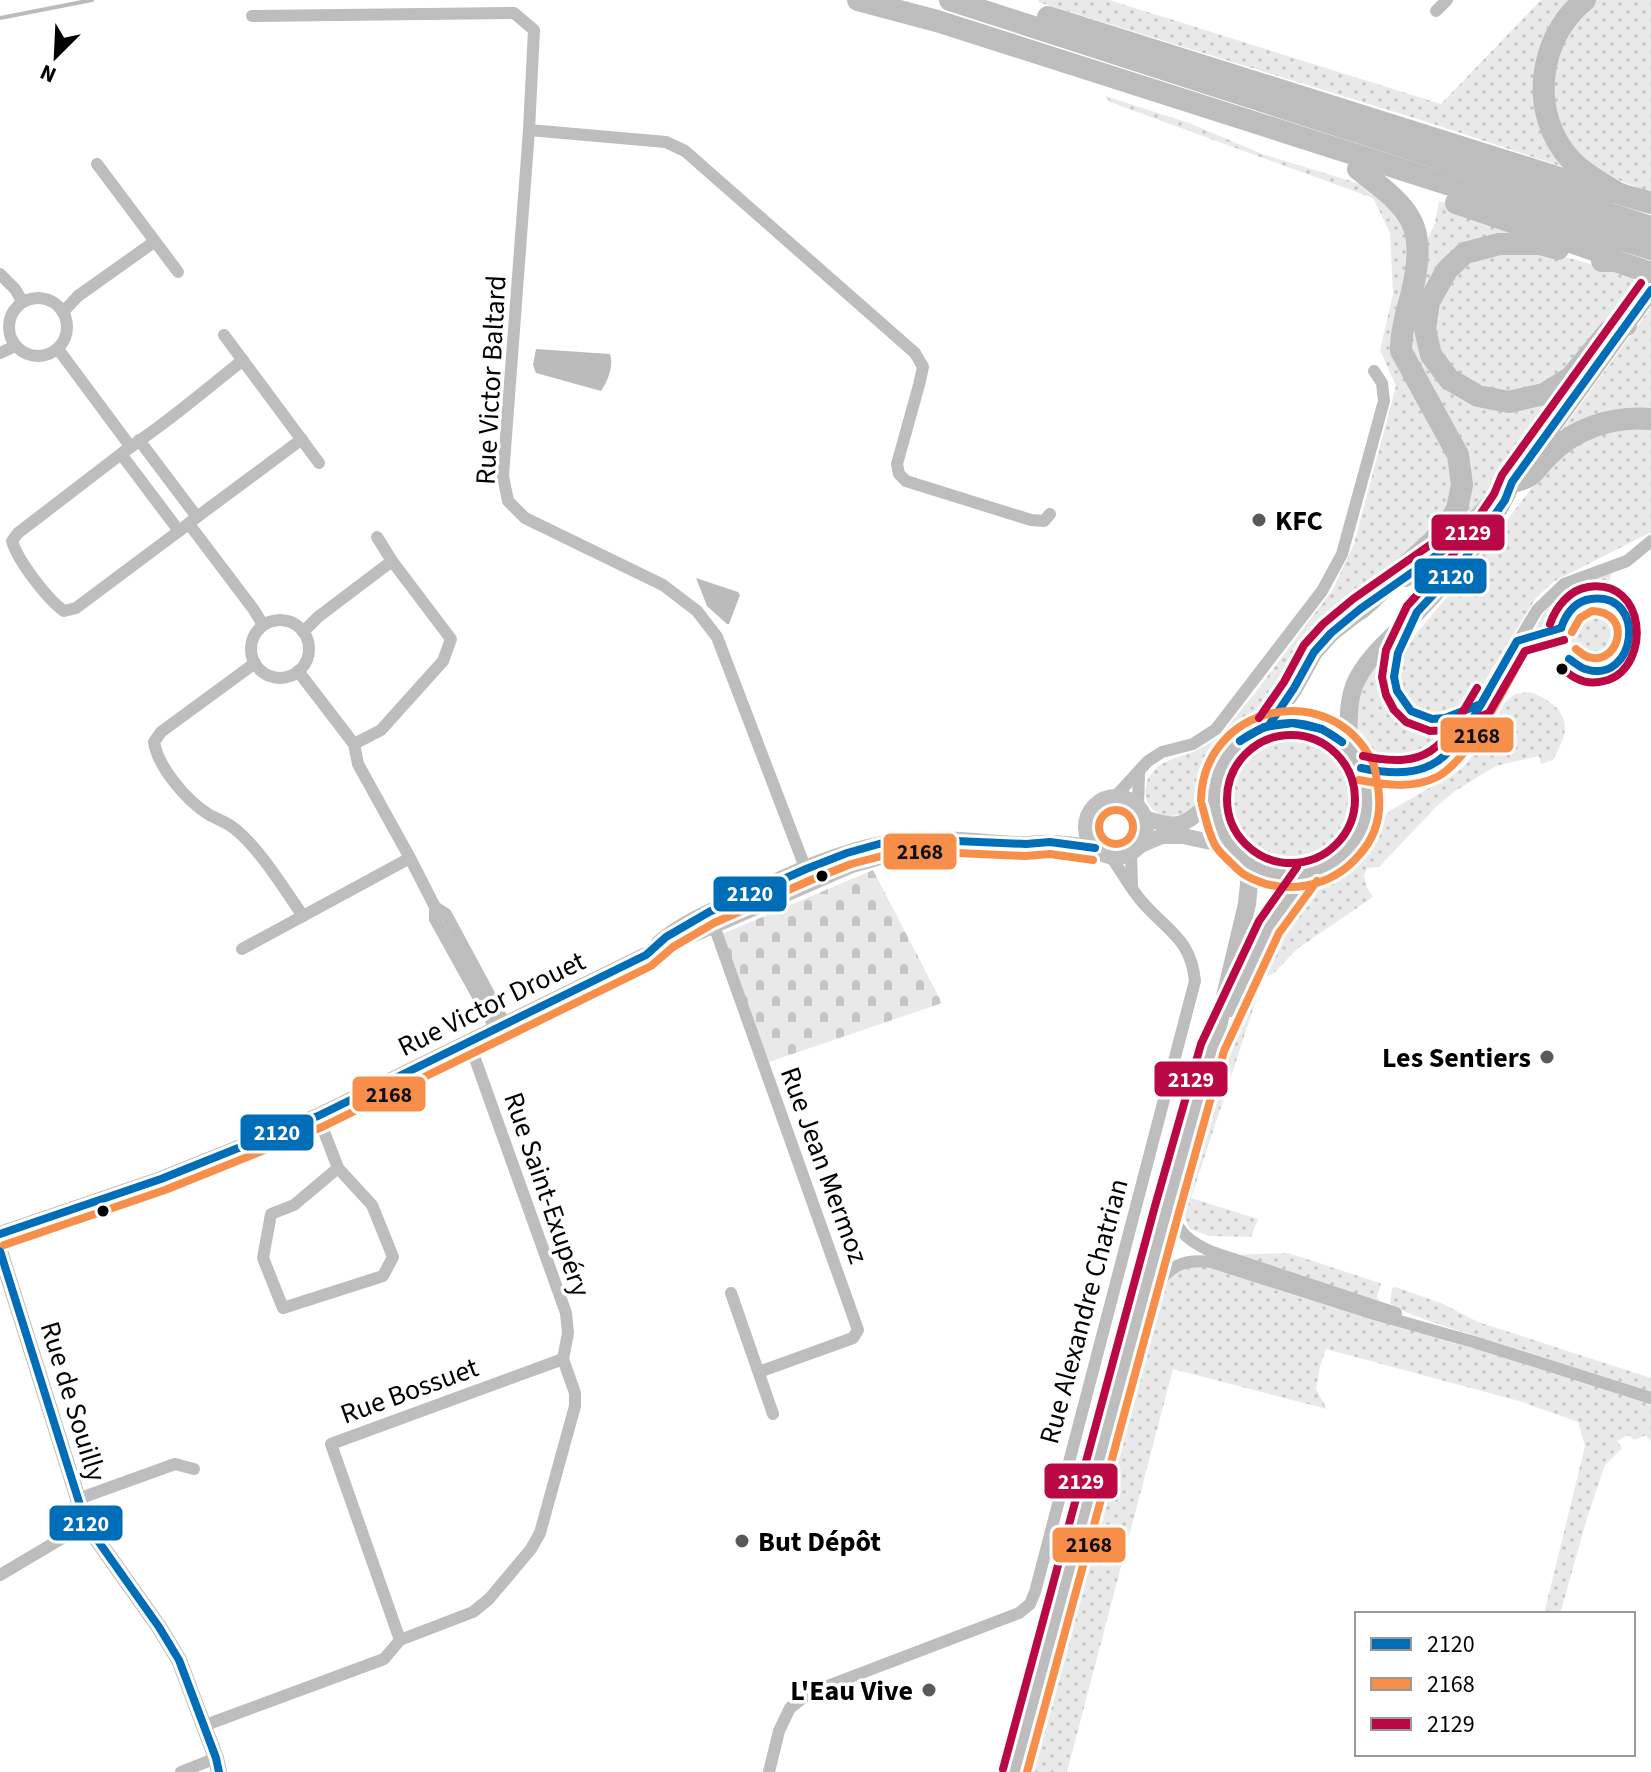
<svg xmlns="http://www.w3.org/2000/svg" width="1651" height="1772" font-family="'Source Sans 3',sans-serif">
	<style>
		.grass { fill: url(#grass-dots) }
		.cemetery { fill: url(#cemetery-stones) }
		.water { fill: #bbb }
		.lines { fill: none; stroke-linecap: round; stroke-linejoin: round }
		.stream { stroke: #bbb; stroke-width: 4 }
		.street { stroke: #bdbdbd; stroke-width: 12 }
		.secondary { stroke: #c0c0c0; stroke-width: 16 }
		.primary { stroke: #bdbdbd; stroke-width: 18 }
		.highway { stroke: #bdbdbd; stroke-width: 22 }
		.bus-1-casing { stroke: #fff; stroke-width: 14 }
		.bus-2-casing { stroke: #fff; stroke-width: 14 }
		.bus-3-casing { stroke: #fff; stroke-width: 14 }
		.bus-1 { stroke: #006db8; stroke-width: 8 }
		.bus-2 { stroke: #f78f4b; stroke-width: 8 }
		.bus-3 { stroke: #b90845; stroke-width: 8 }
		.poi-dot { fill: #595959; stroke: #fff; stroke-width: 3 }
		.bus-dot { fill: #000; stroke: #fff; stroke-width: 3 }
		.labels { text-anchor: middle; stroke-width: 7; stroke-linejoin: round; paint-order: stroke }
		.street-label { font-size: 28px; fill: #000; stroke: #fff }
		.poi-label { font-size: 28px; font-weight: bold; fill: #000; stroke: #fff; text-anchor: start }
		.line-badge { stroke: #fff; stroke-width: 3 }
		.badge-label { font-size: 22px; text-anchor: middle; font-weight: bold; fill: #fff }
		.pale-badge-label { font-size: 22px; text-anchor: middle; font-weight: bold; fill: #111 }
	</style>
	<defs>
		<pattern id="grass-dots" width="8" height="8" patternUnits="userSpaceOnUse" patternTransform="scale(2)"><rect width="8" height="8" fill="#e9e9e9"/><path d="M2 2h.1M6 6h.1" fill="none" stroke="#c6c6c6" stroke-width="1.8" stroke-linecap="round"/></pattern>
		<pattern id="cemetery-stones" width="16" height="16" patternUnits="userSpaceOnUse" patternTransform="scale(2)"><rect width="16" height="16" fill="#e9e9e9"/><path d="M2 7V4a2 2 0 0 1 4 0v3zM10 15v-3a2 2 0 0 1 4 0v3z" fill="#c6c6c6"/></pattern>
	</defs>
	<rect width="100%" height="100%" fill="#fff"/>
	<g class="grass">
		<path d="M1039,0H1109L1441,104L1541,0H1574L1537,65L1564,164L1560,166L1424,121L1038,2Z"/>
		<path d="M1597,0H1651V193L1586,167L1563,141L1551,106V65L1587,5Z"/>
		<path d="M1105,96L1189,123L1262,154L1377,189L1397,208L1411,257L1393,344L1452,466L1454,492L1435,534L1313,640L1299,659L1284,687L1270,704L1235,727L1219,742L1205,767L1197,803L1190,811L1184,814L1164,817L1153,810L1147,801L1145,791L1148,778L1158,766L1172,759L1193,752L1212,742L1225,730L1258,689L1333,589L1354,544L1396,386L1380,350L1393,294L1390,233L1373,198L1110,102Z"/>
		<path d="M1439,201L1527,232L1487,243L1422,310L1465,400L1563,393V398L1554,412L1460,532L1465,509L1408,336L1428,238L1435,223Z"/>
		<path d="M1511,251L1542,252L1577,260L1635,278L1613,317L1581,359L1556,381L1509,397L1461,383L1433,344L1439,298L1453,274L1478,257Z"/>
		<path d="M1651,307V412L1562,433V430Z"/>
		<path d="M1651,426V532L1553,582L1536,598L1486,679L1472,698L1459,707L1442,713L1429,714L1410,703L1402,689L1400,676L1405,651L1415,635L1468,572L1548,466L1588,435Z"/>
		<path d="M1612,571L1609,583C1597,591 1584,590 1572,598C1555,608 1557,626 1535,632C1543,600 1583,580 1612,571Z"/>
		<circle cx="1596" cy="636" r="25"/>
		<path d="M1392,646L1394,648C1384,673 1386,695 1406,714C1411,718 1416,722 1423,724C1433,727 1444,723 1455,721L1458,724C1453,743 1437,756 1419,761C1378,773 1354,752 1356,710C1357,702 1356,692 1360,685C1368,671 1381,659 1392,646Z"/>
		<path d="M1529,692C1548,698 1570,712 1564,735C1562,743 1557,752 1553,760L1541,764L1539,756L1496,766L1455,791L1436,807L1379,867L1367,868L1364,876L1367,888L1373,897L1297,949L1275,972L1263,979L1191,1198L1258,1219L1251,1237L1209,1236L1190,1229L1182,1212L1224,1063L1250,988L1273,939L1287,914L1303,894L1310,889L1343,874L1361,858L1368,847L1385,816L1391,810L1458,771L1467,763L1504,703L1515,694Z"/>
		<circle cx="1292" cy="799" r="62"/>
		<path d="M1288,1253L1380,1283L1381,1285L1377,1296L1379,1300L1377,1302L1232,1255Z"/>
		<path d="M1201,1264L1268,1283L1651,1404V1442L1646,1435L1634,1440L1628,1435L1617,1441L1622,1448L1605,1465L1587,1518L1560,1614H1544L1585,1446L1578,1422L1519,1401L1326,1349L1320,1366L1316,1389L1327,1409L1173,1369L1067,1772H1025L1159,1293C1169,1270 1178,1268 1201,1264Z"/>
		<path d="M1395,1287L1441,1303L1478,1322L1651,1378V1393L1429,1321L1396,1308L1390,1303L1392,1288Z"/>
	</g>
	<path class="cemetery" d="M873,870L942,1003L769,1062L722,934Z"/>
	<g class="water">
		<path d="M536,349L610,354C614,365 608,381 601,391L536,373L533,365Z"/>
		<path d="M696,578L738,592L740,595L729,624H727L707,606Z"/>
	</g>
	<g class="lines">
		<path class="stream" d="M0,18L92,0"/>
		<g class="street">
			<path d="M1436,11L1447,0"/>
			<path d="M252,16L514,13L534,30L529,130L503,476L508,501L525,518L663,585L697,611L717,637L808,875"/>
			<path d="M529,130L666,142L685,151L915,353L923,367L919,385L897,464L899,474L906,481L1031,520L1044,521L1050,514"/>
			<path d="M97,164L178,272"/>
			<path d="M0,274L15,289L22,301"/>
			<circle cx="38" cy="327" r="29"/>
			<path d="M63,312L78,296L154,242"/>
			<path d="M224,335L319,463"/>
			<path d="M58,349L130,446"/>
			<path d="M0,353L15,346"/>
			<path d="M139,440L197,517L179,531L121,454C133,445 145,437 157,428C187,406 214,383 243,360"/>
			<path d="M121,454L18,533L12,541C18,561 47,599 64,611L76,608L179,531"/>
			<path d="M197,517L302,439"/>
			<path d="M189,524L254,610L263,625"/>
			<circle cx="280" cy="649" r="29"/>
			<path d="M1413,621C1401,647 1384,677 1405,704C1411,712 1422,718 1432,719C1448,720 1466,710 1481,704"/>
			<path d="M303,632L318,617L392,561"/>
			<path d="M255,663L161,732L154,742C158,767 186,800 208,814C216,819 227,822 235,829C260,849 284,889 303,916"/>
			<path d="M298,671L354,744L358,764L410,858L435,907V919L496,1029"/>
			<path d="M354,744L381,730L443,661L451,639L392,561L377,537"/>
			<path d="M1361,768L1393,773L1411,772L1425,769L1444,759L1481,704L1537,610L1564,584L1627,561L1651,541"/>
			<path d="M1114,798L1148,761L1162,752L1193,744L1216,729L1322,591L1342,554L1384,401L1382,383L1374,371"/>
			<path d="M1138,807L1139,772"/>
			<path d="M1131,853L1132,886"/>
			<path d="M435,907L446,914L505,1024"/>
			<path d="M712,920L858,1330L853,1338L759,1372"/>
			<path d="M242,949L410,858"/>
			<path d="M318,1116L338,1168L372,1205L393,1257L383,1276L283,1308L263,1258L271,1214L294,1205L338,1168"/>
			<path d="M1167,1209C1182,1234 1186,1240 1212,1252L1396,1313"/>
			<path d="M731,1293L773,1414"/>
			<path d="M1144,1296C1167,1273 1175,1257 1211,1262L1378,1315L1474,1342L1651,1398"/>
			<path d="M78,1499L175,1464L194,1469"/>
			<path d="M0,1575L86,1524"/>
			<path d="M400,1640L331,1444L563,1359"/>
			<path d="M203,1726L384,1659L400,1640L473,1612L489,1599L531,1549L540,1533L575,1406V1393L563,1359L568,1333L566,1313L469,1042"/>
			<path d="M181,1772L216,1758"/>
			<path d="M769,1772L779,1731L790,1708L809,1693L1019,1613L1030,1604L1035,1592L1195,981C1191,940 1169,932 1144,904C1131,890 1122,872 1111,857"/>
		</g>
		<g class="secondary">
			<circle cx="1116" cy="827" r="30"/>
			<path d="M1145,818C1182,831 1184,824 1213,801"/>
			<path d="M1141,845L1162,836H1183L1229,846"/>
			<path d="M659,943C682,922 716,909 744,896C787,876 834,853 881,844C925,835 971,841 1016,844C1028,845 1040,842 1052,843C1066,843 1081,846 1095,848"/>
			<path d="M0,1234L161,1179L318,1116L646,955L852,865L938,840"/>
			<path d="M0,1251L86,1524L159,1627L179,1660L216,1758L219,1772"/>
		</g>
		<g class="primary">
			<path d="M1405,578C1438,555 1464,534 1490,503"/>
			<circle cx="1291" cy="799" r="77"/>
			<path d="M1269,725L1294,688L1314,652L1331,633L1371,602"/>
			<path d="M1348,748C1349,728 1347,705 1354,686C1366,656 1396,634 1418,611C1454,574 1492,530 1512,482L1651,290"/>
			<path d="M1231,1008L1269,927L1307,874"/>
			<path d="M1015,1772L1167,1209L1213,1047L1247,904L1249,884L1248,863"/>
		</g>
		<g class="highway">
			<path d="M858,0L937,21L1651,249"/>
			<path d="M950,0L1651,227"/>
			<path d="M1585,0C1538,37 1528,114 1571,160C1582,172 1601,183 1616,192C1626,197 1640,199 1651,203"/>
			<path d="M1048,17L1607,193L1616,192"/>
			<path d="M1358,169C1413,211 1428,225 1411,296C1406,314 1401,332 1401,351L1458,455L1462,485L1457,509L1443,532L1360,609"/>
			<path d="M1456,203L1606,254L1616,261"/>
			<path d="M1558,249L1540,244H1499L1465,253L1447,270L1429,302L1425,329L1431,355L1449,379L1478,396L1509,402L1544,394L1571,377L1609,331L1626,325"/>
			<path d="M1602,261H1616L1651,273"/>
			<path d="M1512,482C1535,477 1532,472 1547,457C1574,428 1612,416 1651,419"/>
		</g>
		<g class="bus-1-casing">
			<g id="bus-1">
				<path d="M1561,628L1517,641L1481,704L1445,718L1432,719L1411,711L1397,691L1394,677L1398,653L1417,612L1459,567L1505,500L1512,482L1651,290"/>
				<path d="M1561,628C1566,614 1575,601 1591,599C1649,592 1636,686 1585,669C1579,667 1574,662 1569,659"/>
				<path d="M1269,725L1294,688L1314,652L1331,633L1360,609L1444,550"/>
				<path d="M1240,741C1271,717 1312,717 1342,742"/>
				<path d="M1240,741L1264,727L1293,723L1322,729L1342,742"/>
				<path d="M1361,768C1438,784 1452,754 1487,694"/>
				<path d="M0,1234L161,1179L318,1116L646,955L666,937L709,912L806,869L847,853L879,844L912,839L1026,844L1050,842L1095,848"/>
				<path d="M0,1251L86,1524L159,1627L179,1660L216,1758L219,1772"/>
			</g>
		</g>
		<g class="bus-2-casing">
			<g id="bus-2">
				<path d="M1572,632L1580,618L1592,611C1632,612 1620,661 1593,658C1586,658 1581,653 1576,649"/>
				<path d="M1359,780C1385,785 1413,789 1437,777C1471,759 1506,684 1525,651L1564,640"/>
				<path d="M1201,800C1203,705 1331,676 1373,763C1376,770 1376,779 1378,787C1382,812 1377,835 1360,854C1332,888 1283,897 1245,875C1239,872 1236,867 1231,863C1226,858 1219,852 1215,845C1208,832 1206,819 1202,805"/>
				<circle cx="1116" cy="827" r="17"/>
				<path d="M4,1245L165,1190L322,1127L651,966L673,947L714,923L811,880L851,864L882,856L913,851L1025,856L1050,854L1093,860"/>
				<path d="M1027,1772L1179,1212L1224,1051L1279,933L1317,881"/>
			</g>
		</g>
		<g class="bus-3-casing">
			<g id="bus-3">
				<path d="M1550,624C1556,607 1569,590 1588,587C1647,578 1651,665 1608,680C1598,683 1587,684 1578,679C1572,677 1567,672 1562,669"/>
				<path d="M1564,640L1525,651L1489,713L1448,730L1430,731L1406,722L1394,710L1386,695L1382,677L1386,650L1407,606L1450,559L1494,494L1502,475L1641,283"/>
				<path d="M1259,718L1284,682L1304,645L1323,624L1353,599L1437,540"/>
				<circle cx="1291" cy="799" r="64"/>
				<path d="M1363,756C1434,771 1444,743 1477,688"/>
				<path d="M1003,1769L1155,1206L1201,1044L1259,921L1297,867"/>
			</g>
		</g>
		<use href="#bus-1" class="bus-1"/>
		<use href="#bus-2" class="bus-2"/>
		<use href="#bus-3" class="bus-3"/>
	</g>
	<g class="poi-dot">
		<circle cx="1259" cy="520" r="8"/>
		<circle cx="1547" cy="1057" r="8"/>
		<circle cx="742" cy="1541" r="8"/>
		<circle cx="929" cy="1690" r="8"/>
	</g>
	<g class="bus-dot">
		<circle cx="1562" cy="669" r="7"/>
		<circle cx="822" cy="876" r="7"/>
		<circle cx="103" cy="1211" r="7"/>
	</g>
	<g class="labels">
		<g class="street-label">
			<text transform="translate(490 380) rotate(-87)" y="10">Rue Victor Baltard</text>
			<text transform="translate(491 1003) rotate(-26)" y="10">Rue Victor Drouet</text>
			<text transform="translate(825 1165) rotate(70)" y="10">Rue Jean Mermoz</text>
			<text transform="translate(548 1194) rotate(71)" y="10">Rue Saint-Exupéry</text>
			<text transform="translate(1083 1311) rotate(-75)" y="10">Rue Alexandre Chatrian</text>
			<text transform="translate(409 1390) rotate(-20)" y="10">Rue Bossuet</text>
			<text transform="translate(74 1401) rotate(73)" y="10">Rue de Souilly</text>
		</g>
		<g class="poi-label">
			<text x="1275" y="530">KFC</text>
			<text x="1531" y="1067" text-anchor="end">Les Sentiers</text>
			<text x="758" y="1551">But Dépôt</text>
			<text x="913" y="1700" text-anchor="end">L'Eau Vive</text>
		</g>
	</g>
	<g class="line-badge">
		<rect x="1430" y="513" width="76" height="39" rx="8" fill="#b90845"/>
		<rect x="1413" y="557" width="75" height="38" rx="8" fill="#006db8"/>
		<rect x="1439" y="716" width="76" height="38" rx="8" fill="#f78f4b"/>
		<rect x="882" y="832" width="76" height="39" rx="8" fill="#f78f4b"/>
		<rect x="712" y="875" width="76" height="38" rx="8" fill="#006db8"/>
		<rect x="1153" y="1060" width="76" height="38" rx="8" fill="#b90845"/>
		<rect x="351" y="1075" width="76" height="38" rx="8" fill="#f78f4b"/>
		<rect x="239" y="1113" width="76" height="39" rx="8" fill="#006db8"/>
		<rect x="1043" y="1462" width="76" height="38" rx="8" fill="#b90845"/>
		<rect x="48" y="1504" width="76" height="38" rx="8" fill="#006db8"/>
		<rect x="1051" y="1526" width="76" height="38" rx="8" fill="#f78f4b"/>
	</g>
	<g class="badge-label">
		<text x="1468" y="540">2129</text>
		<text x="1451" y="584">2120</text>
		<text x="750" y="901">2120</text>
		<text x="1191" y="1087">2129</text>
		<text x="277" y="1140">2120</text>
		<text x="1081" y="1489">2129</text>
		<text x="86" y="1531">2120</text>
	</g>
	<g class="pale-badge-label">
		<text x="1477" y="743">2168</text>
		<text x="920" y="859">2168</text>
		<text x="389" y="1102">2168</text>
		<text x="1089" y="1552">2168</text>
	</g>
	<rect x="1355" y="1612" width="280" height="144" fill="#ffffff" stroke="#999999" stroke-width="2"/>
	<rect x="1371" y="1638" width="40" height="12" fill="#006db8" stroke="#999999" stroke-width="2"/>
	<text x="1427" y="1652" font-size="24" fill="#000000">2120</text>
	<rect x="1371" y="1678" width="40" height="12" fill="#f78f4b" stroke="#999999" stroke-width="2"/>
	<text x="1427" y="1692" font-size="24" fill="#000000">2168</text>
	<rect x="1371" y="1718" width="40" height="12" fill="#b90845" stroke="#999999" stroke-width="2"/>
	<text x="1427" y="1732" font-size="24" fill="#000000">2129</text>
	<g transform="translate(56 56) rotate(204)" stroke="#ffffff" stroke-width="6" paint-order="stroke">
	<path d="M0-6L14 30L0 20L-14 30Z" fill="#000000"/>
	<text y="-12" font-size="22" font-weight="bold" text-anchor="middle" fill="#000000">N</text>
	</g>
</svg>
